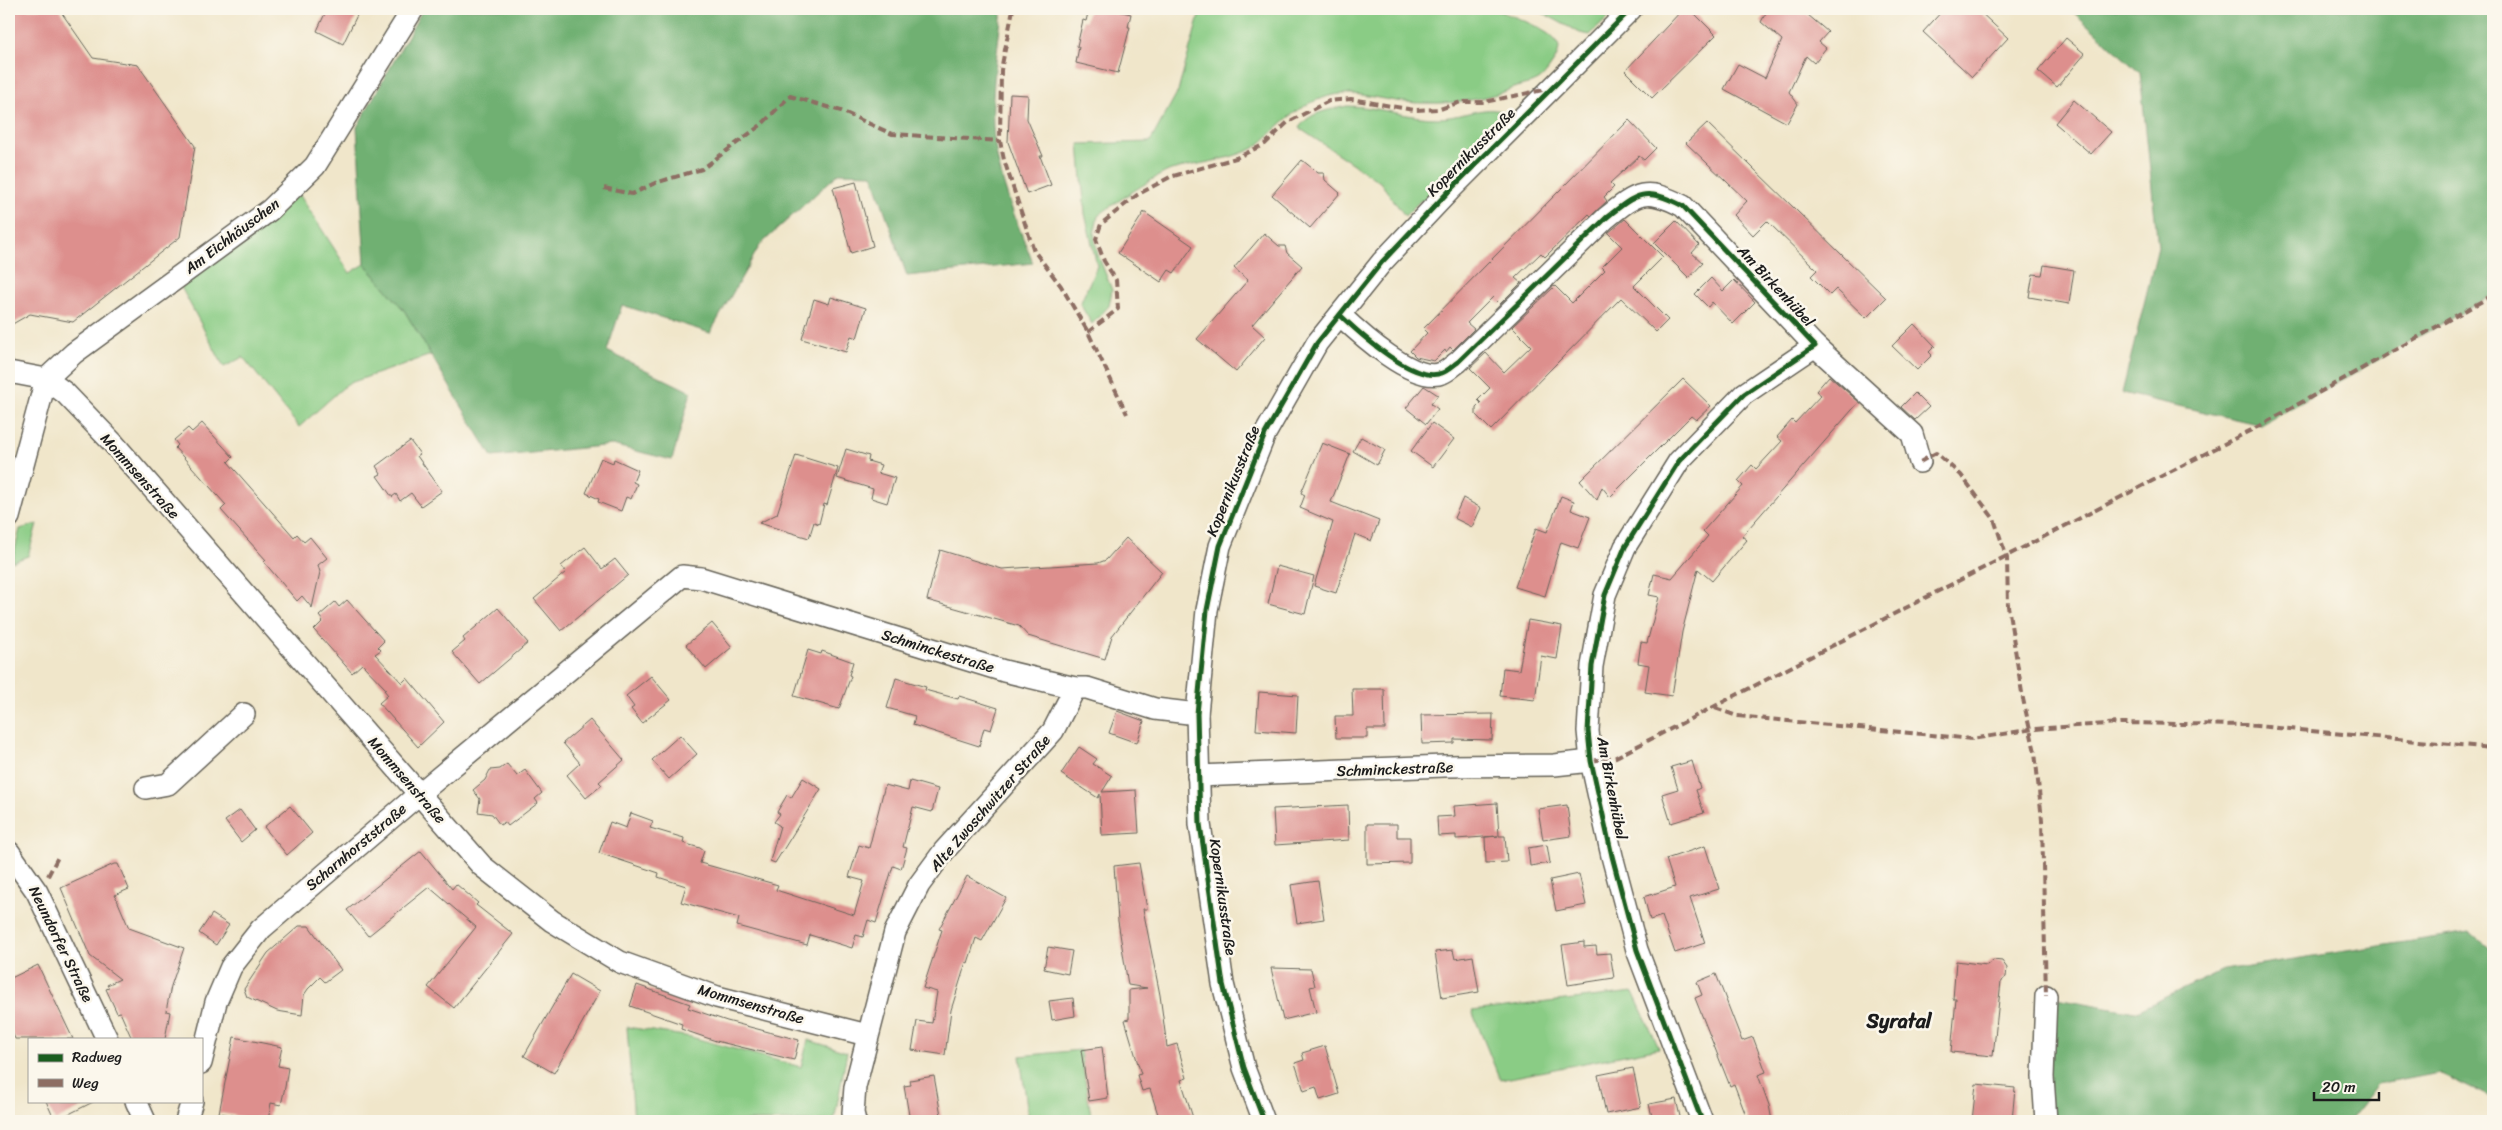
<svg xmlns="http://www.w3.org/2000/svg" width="2502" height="1130" font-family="Sriracha,sans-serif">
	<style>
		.green { fill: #8acc85; stroke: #537450 }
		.forest { fill: #6fb072; stroke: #466647 }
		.building { fill: #dd8f8d }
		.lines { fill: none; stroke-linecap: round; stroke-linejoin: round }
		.minor-casing { stroke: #666359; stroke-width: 24 }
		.minor { stroke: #fff; stroke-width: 21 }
		.quiet { stroke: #8d6e63; stroke-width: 4; stroke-dasharray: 8 4; stroke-linecap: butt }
		.cycleway-casing { stroke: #fbf7ec; stroke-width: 8 }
		.cycleway { stroke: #1b5e20; stroke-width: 5 }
		.labels { text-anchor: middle; stroke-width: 5; stroke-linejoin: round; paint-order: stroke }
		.street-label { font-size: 15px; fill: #1c1c1c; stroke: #fbf7ec }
		.district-label { font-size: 20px; font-weight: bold; fill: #1c1c1c; stroke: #fbf7ec }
	</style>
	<rect width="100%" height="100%" fill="#fbf7ec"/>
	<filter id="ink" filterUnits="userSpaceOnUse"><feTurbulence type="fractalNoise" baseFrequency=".02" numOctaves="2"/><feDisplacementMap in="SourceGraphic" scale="10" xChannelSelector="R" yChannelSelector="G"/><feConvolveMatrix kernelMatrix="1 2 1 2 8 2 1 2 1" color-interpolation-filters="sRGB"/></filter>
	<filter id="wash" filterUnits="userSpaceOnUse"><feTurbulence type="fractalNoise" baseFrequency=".0096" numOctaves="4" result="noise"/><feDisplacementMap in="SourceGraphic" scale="20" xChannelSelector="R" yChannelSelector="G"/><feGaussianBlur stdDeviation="1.12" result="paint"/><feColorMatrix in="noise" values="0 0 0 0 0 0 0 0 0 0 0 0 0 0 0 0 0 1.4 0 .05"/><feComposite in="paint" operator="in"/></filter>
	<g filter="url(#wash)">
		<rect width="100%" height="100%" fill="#f0e6ca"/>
		<g class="green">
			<path d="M1201,9H1492C1511,15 1530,22 1547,33C1561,43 1562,49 1553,63C1538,86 1537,80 1514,88C1476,103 1436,106 1396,101C1373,98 1352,90 1329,96C1313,100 1295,111 1283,122C1272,131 1265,142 1252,149C1226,161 1198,163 1171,170C1157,175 1111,205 1098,216L1094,234L1098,255L1112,290L1109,306L1092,324L1080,304L1097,266L1085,214L1079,144L1150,142L1178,91Z"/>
			<path d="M1535,9H1617L1590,35L1580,33Z"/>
			<path d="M1347,106C1378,106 1409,119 1440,118C1465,117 1488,102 1512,115L1431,199L1420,201L1405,216L1380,182L1299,128C1309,112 1329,110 1347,106Z"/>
			<path d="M299,194L350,273L365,264L404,310L431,355L347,384L299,427L243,357L224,367L181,287Z"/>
			<path d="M37,524L28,556L12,562L20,529Z"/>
			<path d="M1633,992L1659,1048L1500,1080L1472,1011Z"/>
			<path d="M627,1027L691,1037L801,1067L808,1040L847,1052L834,1121H634Z"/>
			<path d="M1080,1050L1092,1121H1029L1020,1056Z"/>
		</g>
		<g class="forest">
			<path d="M423,9H1002C998,48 991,88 993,127C996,174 1016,220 1033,263L907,276L872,174L839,173L760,245L710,333L622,305L607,351L691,392L672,460L612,445L492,457L404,310L365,264L357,127Z"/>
			<path d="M2070,9H2493V295L2261,425L2122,393L2158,247L2140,73Z"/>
			<path d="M2470,932L2493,951V1099L2439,1073L2377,1085L2349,1121H2046V996L2135,1012L2223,970Z"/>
		</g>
		<g id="blocks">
			<g class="building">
				<path d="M9,9H59L93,58L138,65L195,146L180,237L73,322L30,314L9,326Z"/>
				<path d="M327,9H360L343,44L317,31Z"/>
				<path d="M1089,9H1110L1131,14L1128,27H1130L1118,73L1076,63L1079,47L1077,46L1083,20L1086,21Z"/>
				<path d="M1683,9H1690L1716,35L1652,98L1625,71Z"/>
				<path d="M1768,9H1801L1828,32L1819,42L1826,48L1814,63L1806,56L1789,92L1798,104L1787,123L1724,89L1738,64L1765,78L1782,40L1761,22Z"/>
				<path d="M1944,9H1977L2008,38L1972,77L1923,32Z"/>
				<path d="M2066,38L2085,54L2057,87L2038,71Z"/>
				<path d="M1010,94L1028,95L1027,119L1043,156H1040L1051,185L1027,194L1008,142Z"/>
				<path d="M2074,100L2111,132L2091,154L2055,123Z"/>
				<path d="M1629,120L1656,148L1644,160L1639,156L1610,183L1614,187L1604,197L1607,201L1591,216L1589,214L1545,257L1541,253L1515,278L1521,283L1500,304L1493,297L1467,323L1474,329L1453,350L1450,347L1446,352L1445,350L1434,361L1416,357L1410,351L1427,333L1423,329Z"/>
				<path d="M1707,123L1886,298L1866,318L1836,289L1830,295L1811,276L1817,270L1767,221L1753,235L1734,215L1747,201L1686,143Z"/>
				<path d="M1302,160L1318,173H1324L1325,180L1340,193L1310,228L1272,195Z"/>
				<path d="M856,182L873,246L851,253L833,188Z"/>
				<path d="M1144,212L1193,246L1174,273L1169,270L1161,282L1118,253Z"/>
				<path d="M1625,219L1663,257L1634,286L1668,320L1656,332L1621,298L1491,430L1476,415V408L1481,403L1478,400L1490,388L1470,368L1486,353L1504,372L1531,346L1512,327L1555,286L1572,303L1605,270L1602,267L1622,247L1608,233Z"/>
				<path d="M1676,221L1699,245L1692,253L1703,263L1689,278L1654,243Z"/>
				<path d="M1264,233L1279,246H1285L1287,253L1302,266L1252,325L1265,337L1236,372L1197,339L1248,280L1234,268Z"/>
				<path d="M2044,265L2074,270L2069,304L2029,297L2033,274L2042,275Z"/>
				<path d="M1711,278L1723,291L1734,280L1755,302L1733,324L1712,302L1708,307L1695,294Z"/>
				<path d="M831,297L866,308L857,338L851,336L846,352L802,339L814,299L829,304Z"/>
				<path d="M1914,324L1935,346L1929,352L1932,355L1917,370L1892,346Z"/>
				<path d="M1829,376L1859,402L1742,536L1747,540L1712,581L1698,569L1682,632L1672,696L1645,692L1649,665L1638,663L1641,642L1647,643L1659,597L1649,595L1654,574L1672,578L1708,536L1703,531L1743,486L1738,481L1752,465L1756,469L1782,441L1777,437L1792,420L1795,423L1821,395L1816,391Z"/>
				<path d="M1683,379L1711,406L1696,420L1691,416L1610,497L1602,487L1597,500L1580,481Z"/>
				<path d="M1424,386L1438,395L1431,404L1438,409L1426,424L1406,408Z"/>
				<path d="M1915,393L1929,407L1915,420L1901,407Z"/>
				<path d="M202,423L233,457L228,462L294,537L297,534L304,542L310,537L327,558L318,565L320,572L312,608L302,596L297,601L264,562L266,560L221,510L226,505L175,448L178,445L174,440L188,428L192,432Z"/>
				<path d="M1432,423L1454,439L1433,467L1411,451Z"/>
				<path d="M1361,437L1385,450L1377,465L1353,451Z"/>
				<path d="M410,441L420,454L417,456L442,491L421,506L411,493L400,501L396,494L392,497L377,476L381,474L376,466Z"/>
				<path d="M1322,443L1350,454L1331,502L1379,521L1371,541L1355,534L1336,593L1314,586L1333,522L1300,508L1305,495L1301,493Z"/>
				<path d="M846,449L869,456L868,461L881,465L878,473L895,478L887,503L871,498L873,489L837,478Z"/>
				<path d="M796,455L838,468L827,505L824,504L819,524L814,522L809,538L759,523L777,514Z"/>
				<path d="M601,458L613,463L614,459L638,470L633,482L637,484L631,499L626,497L621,511L598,502L599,499L586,493Z"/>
				<path d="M1561,496L1574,501L1571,510L1590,517L1578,548L1561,542L1545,596L1515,587L1536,528L1547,532Z"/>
				<path d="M1463,498L1481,508L1472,527L1454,518Z"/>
				<path d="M1126,538L1162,572L1112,636L1105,659L1028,636L1019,626L927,600L940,550L1002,569L1098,563L1106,560Z"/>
				<path d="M585,547L602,569L615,559L628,575L561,631L534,599L566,572L561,566Z"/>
				<path d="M1277,566L1314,576L1305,614L1268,604Z"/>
				<path d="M347,600L384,641L378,647L381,650L375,654L402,683L407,678L444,722L418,747L379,703L388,695L384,690L386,689L362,664L352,673L314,630L323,621L319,616L335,602L339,607Z"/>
				<path d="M498,608L528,643L480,684L452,652L465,641L463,638Z"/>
				<path d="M1528,620L1562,626L1557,659L1541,656L1535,700L1500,696L1503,668L1519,670Z"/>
				<path d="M712,623L732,647L706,669L686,645Z"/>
				<path d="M808,650L821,654L822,651L853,662L849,675L851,676L839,709L794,696Z"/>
				<path d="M651,676L671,700L642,723L631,709L634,707L626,696Z"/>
				<path d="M896,678L926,687L925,690L958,699L959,696L998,708L991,730L984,728L979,746L913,725L915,716L887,708Z"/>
				<path d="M1352,689H1384L1385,729H1367V738H1336L1335,716H1353Z"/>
				<path d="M1259,692L1298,695L1296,733L1256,730Z"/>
				<path d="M1117,711L1144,721L1137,743L1109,733Z"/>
				<path d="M1493,714L1492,740L1454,739V743L1422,744L1421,715Z"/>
				<path d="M590,720L624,760L599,782L602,785L586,798L567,775L580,763L563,743Z"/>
				<path d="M680,735L697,754L669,779L652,760Z"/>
				<path d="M1079,747L1097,759L1093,764L1112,776L1102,792L1136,790L1139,833L1102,835L1100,794L1098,798L1061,774Z"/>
				<path d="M1692,761L1700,788L1696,790L1704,813L1671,823L1662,794L1678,789L1671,767Z"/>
				<path d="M507,764L517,776L525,770L542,793L535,799L538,803L508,826L505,822L500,825L492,814L478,812L480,799L473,790L485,780L490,770L500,769Z"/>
				<path d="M803,778L821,789L775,863L770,861L780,826L774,822L780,814L777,812L787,795L791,798Z"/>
				<path d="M910,781L938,789L932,812L913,807L903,847L907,848L901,869L893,866L876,923L868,920L863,937L856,935L852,948L810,935L807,945L737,926L739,918L681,902L686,886L658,877L659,873L599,853L610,822L626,828L631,813L653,821L650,828L684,838L683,843L700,848L704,851L700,863L778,885L776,890L854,915L864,881L849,877L859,845L869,848L885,785L908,791Z"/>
				<path d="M1497,803L1499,836H1505L1507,862L1486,863L1485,837L1498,836L1456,839V835L1438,836L1437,817L1455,816L1454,806Z"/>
				<path d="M1348,805L1349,840L1275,845L1273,809Z"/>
				<path d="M1567,805L1571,836L1543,840L1538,809Z"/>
				<path d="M290,806L312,833L287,855L264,827Z"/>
				<path d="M240,810L255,830L241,842L225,821Z"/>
				<path d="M1367,824H1397V837H1410V863L1367,864Z"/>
				<path d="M1547,845L1550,863L1530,866L1528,848Z"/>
				<path d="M1705,846L1719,889L1690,898L1705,943L1675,953L1662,916L1650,920L1644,897L1675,887L1666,859Z"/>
				<path d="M421,851L452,889L456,884L478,903L476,905L513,934L454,1008L428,987L476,927L429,887L368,936L347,910Z"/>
				<path d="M1139,863L1147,909H1143L1160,995L1167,1047L1177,1044L1187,1078L1181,1080L1194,1121H1160L1150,1089L1142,1091L1137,1075L1141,1074L1125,1020L1129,1019V990L1147,988L1128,985L1118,921L1114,866Z"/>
				<path d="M114,864H118L129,889L115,895L129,928L184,948L171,986L166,1011L170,1012L165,1039H132L120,1012L117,1013L106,989L109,988L107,985L120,979L90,956L61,888Z"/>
				<path d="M1579,874L1586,905L1556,911L1550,880Z"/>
				<path d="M967,876L1006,898L982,941L976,938L968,963L966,962L951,1010L945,1055L912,1050L917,1021L932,1023L937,992L923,988L942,930L939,929Z"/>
				<path d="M1318,881L1324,919L1297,923L1291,885Z"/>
				<path d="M212,914L229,925L216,945L199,933Z"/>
				<path d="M299,926H309L341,970L325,982L320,977L308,989L304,995L302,1015L277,1011L247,997L244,989L268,953Z"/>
				<path d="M1584,942V947L1596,946L1597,954L1610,953L1614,978L1568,985L1562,945Z"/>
				<path d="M1048,947L1072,951L1068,974L1044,969Z"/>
				<path d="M1453,950L1455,959L1473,956L1479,992L1442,998L1435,952Z"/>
				<path d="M1993,960L2002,961L2007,968L2006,977L2001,981L1993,1056L1951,1052L1956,999H1953L1956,961L1987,965Z"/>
				<path d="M38,965L53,997L73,1039H15L9,1025V979Z"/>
				<path d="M1271,968L1311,969L1315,986L1310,987L1316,1012L1283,1020Z"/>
				<path d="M571,974L600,991L554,1073L524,1056Z"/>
				<path d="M1716,974L1742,1041L1753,1037L1766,1072L1758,1075L1769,1105L1772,1121H1748L1734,1084L1730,1086L1695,998L1702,995L1697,982Z"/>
				<path d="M637,985L690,1004L688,1008L727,1021L799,1040L794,1060L716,1041L681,1029L682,1024L630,1006Z"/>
				<path d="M1073,998L1075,1016L1052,1020L1049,1001Z"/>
				<path d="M234,1037L282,1047L278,1066L288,1068L285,1087L281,1105L271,1103L268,1121L219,1113Z"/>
				<path d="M1325,1046L1339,1094L1320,1100L1316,1087L1304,1091L1295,1063L1304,1060L1302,1053Z"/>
				<path d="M1102,1047L1108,1098L1089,1101L1081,1050Z"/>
				<path d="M1633,1068L1641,1107L1606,1114L1598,1075Z"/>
				<path d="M934,1076L942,1121H910L904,1086L911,1085L910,1080Z"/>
				<path d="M1976,1084L2015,1088L2012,1121H1972Z"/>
				<path d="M1676,1099L1681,1121H1653L1649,1104Z"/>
				<path d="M46,1101H95L55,1121Z"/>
			</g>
		</g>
	</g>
	<g filter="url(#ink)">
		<use href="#blocks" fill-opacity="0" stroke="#666359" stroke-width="1"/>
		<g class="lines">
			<g class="minor-casing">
				<g id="minor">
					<path d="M1340,315C1359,333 1414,384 1442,373C1448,371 1453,365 1458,362L1606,218C1638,192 1645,187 1683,206L1815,346L1744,394L1679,461L1625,547L1605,595L1592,666L1588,731L1591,761L1612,856L1637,950L1702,1121"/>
					<path d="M1815,346L1912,434L1920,462"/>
					<path d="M9,372L46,379L65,393L113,443L482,866L552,921L620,962L717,997L867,1035"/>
					<path d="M46,379L74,353L270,210L315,166L413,9"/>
					<path d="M9,517L46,379"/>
					<path d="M1198,776L1444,766L1554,765L1591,761"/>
					<path d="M146,788L168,784L244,714"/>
					<path d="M9,852L37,892L107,1039"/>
					<path d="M2046,996L2043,1077L2046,1121"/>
					<path d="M201,1063L216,1002L231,967L261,929L419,794L682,576L701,578L1004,671L1075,688H1087L1155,709L1197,714"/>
					<path d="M136,1101L145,1121"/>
					<path d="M186,1121L192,1101"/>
					<path d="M855,1121L853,1113L855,1087L895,932L919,885L944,851L1053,731L1075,688"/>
					<path d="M1264,1121L1244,1068L1223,984L1200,824L1197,714L1207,610L1220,546L1265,434L1317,343L1382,262L1450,190L1631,9"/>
				</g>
			</g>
			<use href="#minor" class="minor"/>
			<g class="quiet">
				<path d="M1013,9L1001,70L1000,141L1004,160L1034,251L1061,286L1088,332L1127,414"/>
				<path d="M604,188L632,194L655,183L702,169L761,125L790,96L841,111L892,134L1000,141"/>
				<path d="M1088,332L1118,309L1116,280L1104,261L1096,239L1101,224L1137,195L1170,177L1236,158L1265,144L1288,122L1329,101L1351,99L1414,110L1440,109L1461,102H1484L1543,90L1547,93"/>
				<path d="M1920,462L1936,453L1961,475L1994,519L2007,558L2008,606L2023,699L2035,752L2042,820L2046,996"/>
				<path d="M1715,708L1737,716L1972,739L2034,729L2120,723L2246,725L2493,748"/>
				<path d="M1591,761L1616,757L2261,425L2493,295"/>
				<path d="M48,876L58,857"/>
			</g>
			<g class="cycleway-casing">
				<g id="cycleway">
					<path d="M1340,315C1359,333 1414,384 1442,373C1448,371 1453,365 1458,362L1606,218C1638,192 1645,187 1683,206L1815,346L1744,394L1679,461L1625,547L1605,595L1592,666L1588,731L1591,761L1612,856L1637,950L1702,1121"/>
					<path d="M1264,1121L1244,1068L1223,984L1200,824L1197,714L1207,610L1220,546L1265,434L1317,343L1382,262L1450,190L1631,9"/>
				</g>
			</g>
			<use href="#cycleway" class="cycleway"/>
		</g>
	</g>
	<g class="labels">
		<g class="street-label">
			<text transform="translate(1471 152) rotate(-45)" y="5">Kopernikusstraße</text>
			<text transform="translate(232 236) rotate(-37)" y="5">Am Eichhäuschen</text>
			<text transform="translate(1776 286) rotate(47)" y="5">Am Birkenhübel</text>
			<text transform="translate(140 476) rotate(48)" y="5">Mommsenstraße</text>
			<text transform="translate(1233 481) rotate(-68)" y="5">Kopernikusstraße</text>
			<text transform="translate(938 651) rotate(17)" y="5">Schminckestraße</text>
			<text transform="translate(1395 769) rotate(-2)" y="5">Schminckestraße</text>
			<text transform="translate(407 780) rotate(49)" y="5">Mommsenstraße</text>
			<text transform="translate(1612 788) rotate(79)" y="5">Am Birkenhübel</text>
			<text transform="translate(990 803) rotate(-49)" y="5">Alte Zwoschwitzer Straße</text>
			<text transform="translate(356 847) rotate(-40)" y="5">Scharnhorststraße</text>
			<text transform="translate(1223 897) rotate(82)" y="5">Kopernikusstraße</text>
			<text transform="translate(61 944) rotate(64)" y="5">Neundorfer Straße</text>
			<text transform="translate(751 1004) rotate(16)" y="5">Mommsenstraße</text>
		</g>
		<g class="district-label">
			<text x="1899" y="1028">Syratal</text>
		</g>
	</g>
	<rect width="2502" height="1130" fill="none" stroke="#fbf7ec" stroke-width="30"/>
	<rect x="28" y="1038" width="175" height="65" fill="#fbf7ec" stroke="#a29f99"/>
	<rect x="38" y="1054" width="25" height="8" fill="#1b5e20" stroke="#a29f99"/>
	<text x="72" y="1062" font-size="15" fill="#1c1c1c">Radweg</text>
	<rect x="38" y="1079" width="25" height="8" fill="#8d6e63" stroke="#a29f99"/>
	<text x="72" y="1088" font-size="15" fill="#1c1c1c">Weg</text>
	<path d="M2314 1092v8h65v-8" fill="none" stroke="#1c1c1c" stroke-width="2.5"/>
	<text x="2322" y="1092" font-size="15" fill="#1c1c1c" stroke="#fbf7ec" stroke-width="4" paint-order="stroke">20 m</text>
</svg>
